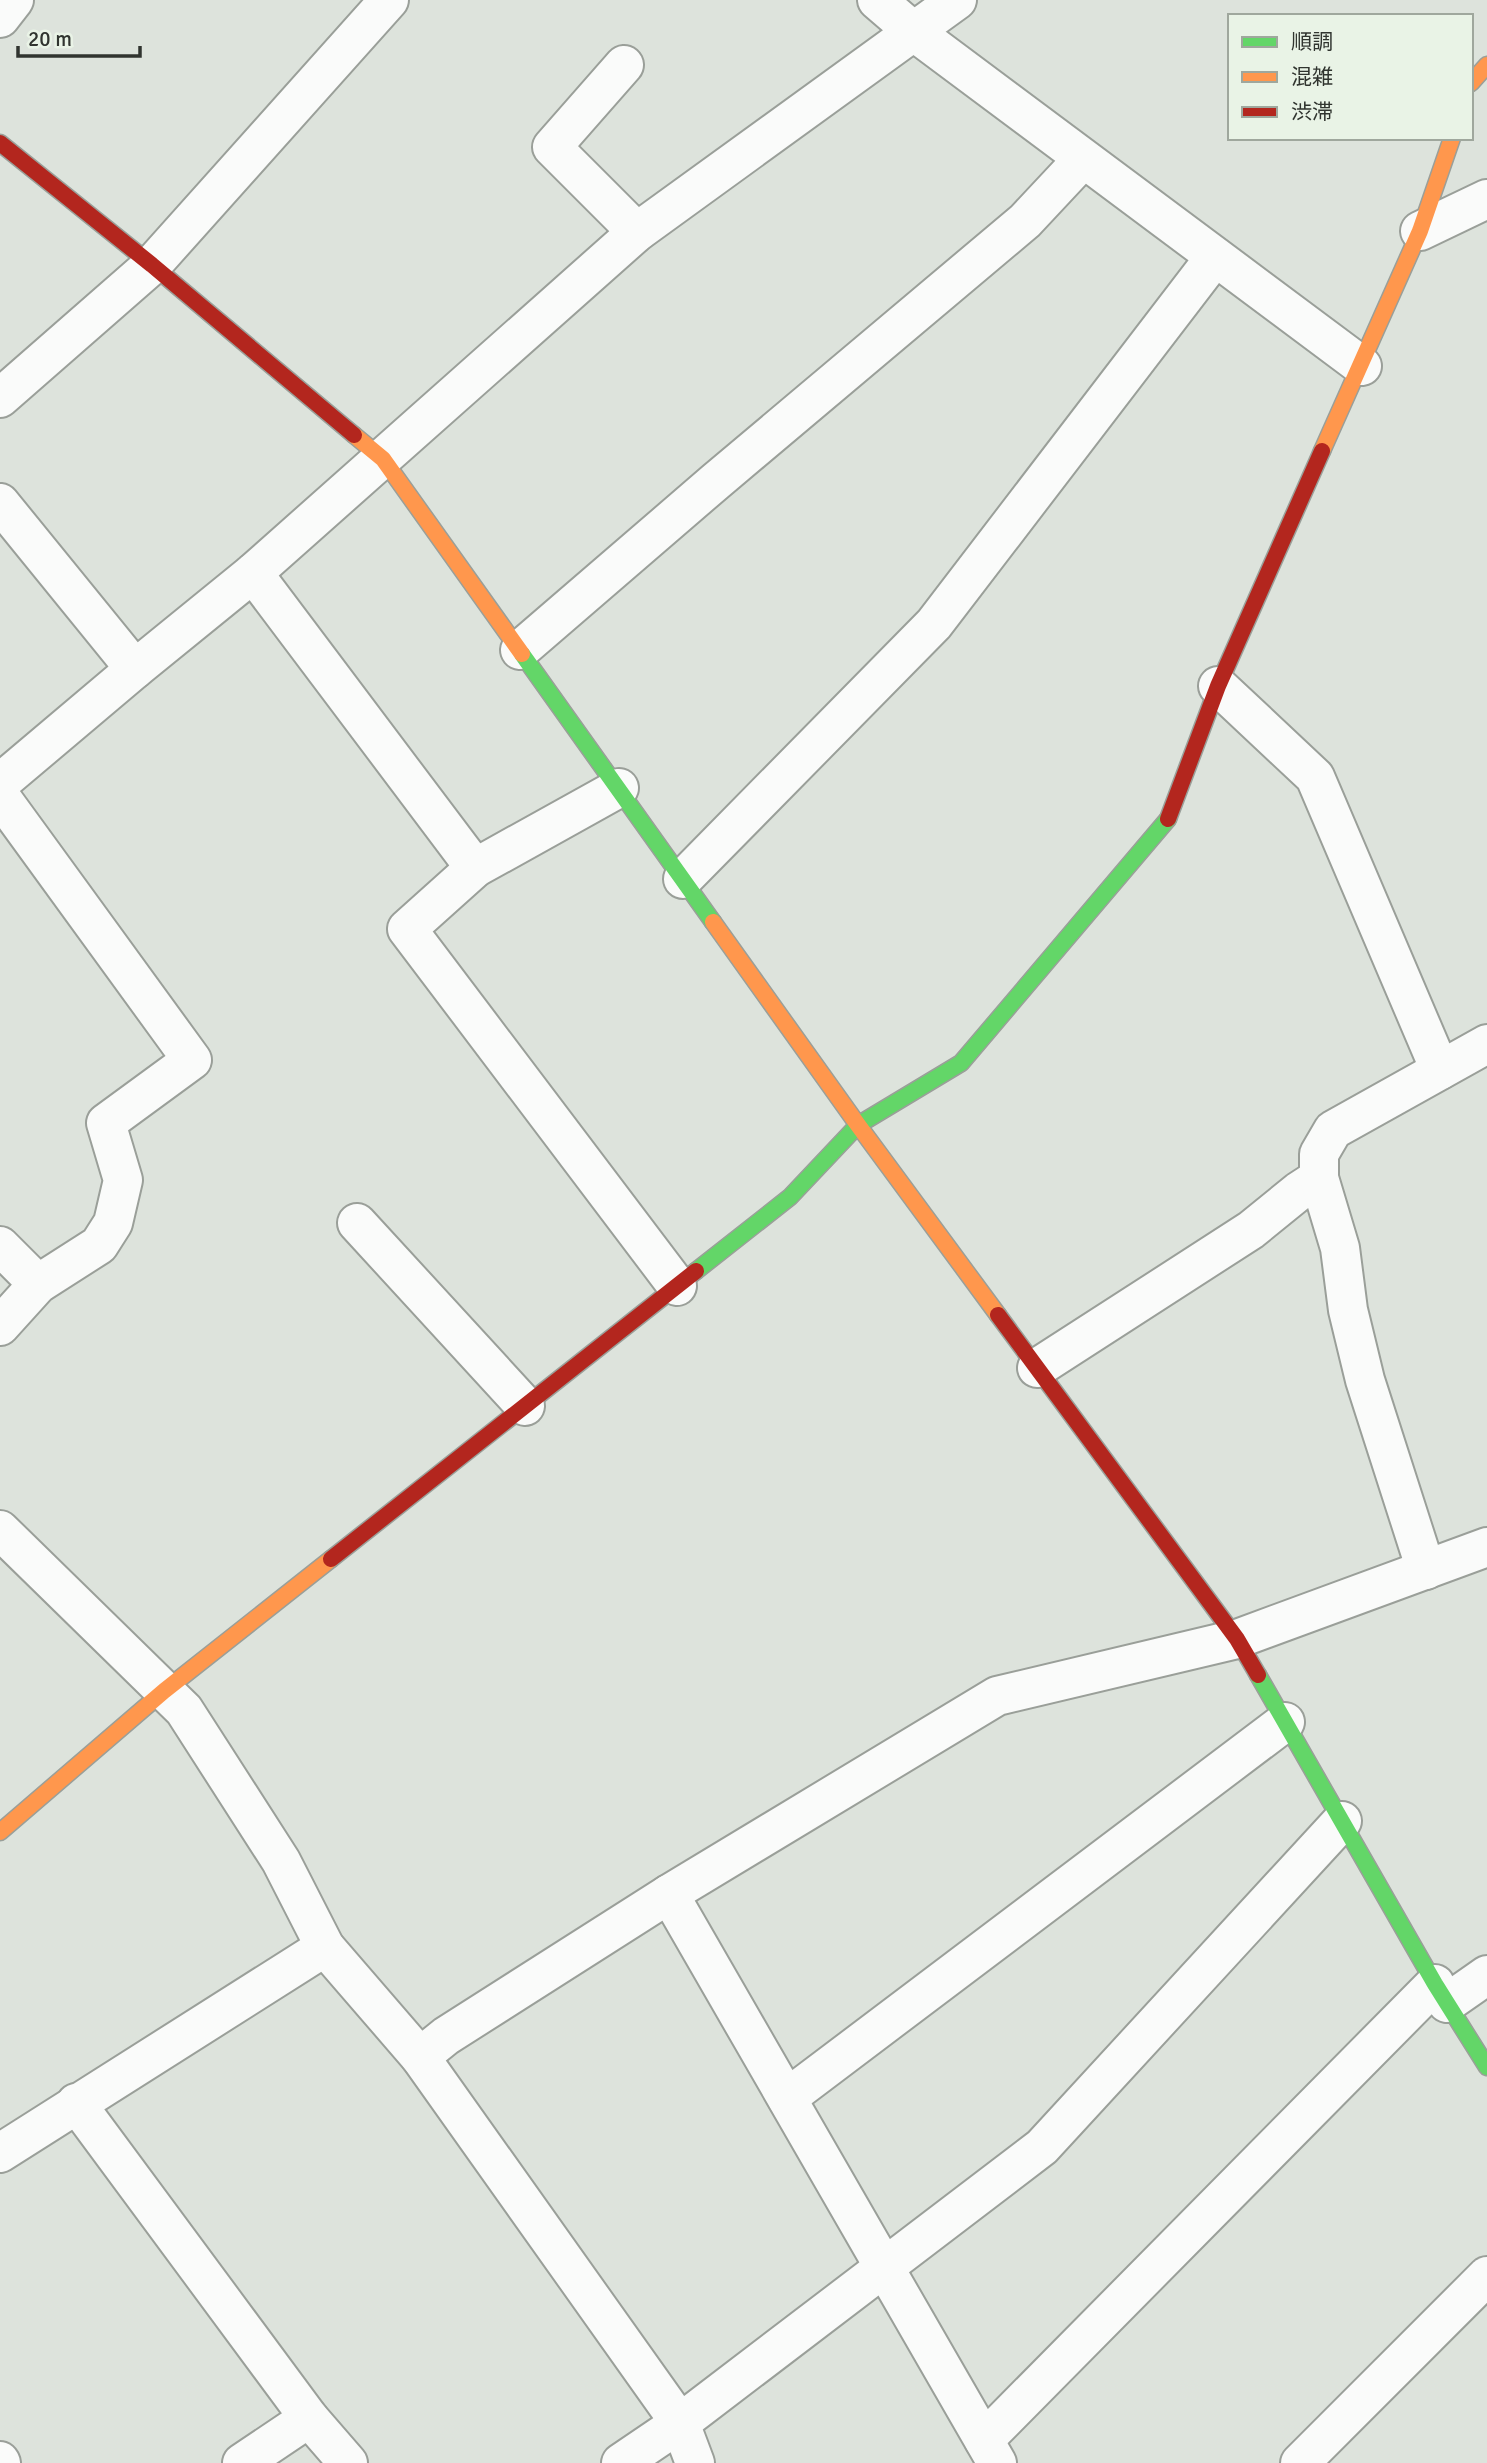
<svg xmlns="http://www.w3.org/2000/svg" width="1487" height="2463" font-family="Signika,'Noto Sans JP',sans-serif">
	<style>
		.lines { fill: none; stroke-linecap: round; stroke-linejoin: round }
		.street-casing { stroke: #9a9f99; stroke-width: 42 }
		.fast-casing { stroke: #9a9f99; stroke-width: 19 }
		.slow-casing { stroke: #9a9f99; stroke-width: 19 }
		.jam-casing { stroke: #9a9f99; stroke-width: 19 }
		.street { stroke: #fafbfa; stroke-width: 38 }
		.fast { stroke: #63d668; stroke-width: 16 }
		.slow { stroke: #ff974d; stroke-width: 16 }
		.jam { stroke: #b3261e; stroke-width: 16 }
	</style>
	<rect width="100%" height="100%" fill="#dde3dc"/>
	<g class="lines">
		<g class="street-casing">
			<g id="street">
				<path d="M877,0L913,31L1362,366"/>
				<path d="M0,18L14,0"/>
				<path d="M624,65L552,147L637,232"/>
				<path d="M1420,231L1487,199"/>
				<path d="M0,398L152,265L389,0"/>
				<path d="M0,503L135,669"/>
				<path d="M253,573L475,868"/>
				<path d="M520,650L715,482L1025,221L1083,159"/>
				<path d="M1218,686L1315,777L1440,1070"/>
				<path d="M0,783L135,669L253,573L637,232L957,0"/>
				<path d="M619,788L475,868L407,929L677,1286"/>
				<path d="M0,796L192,1060L106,1123L123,1180L113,1223L99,1245L38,1284L0,1326"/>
				<path d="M683,879L934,624L1215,257"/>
				<path d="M357,1223L525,1406"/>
				<path d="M0,1246L38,1284"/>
				<path d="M1037,1368L1251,1230L1299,1191L1319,1178"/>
				<path d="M0,1530L184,1710L281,1861L325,1947L420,2057L680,2423L695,2463"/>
				<path d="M1426,1570L1365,1380L1348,1310L1340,1248L1319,1178V1154L1333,1130L1487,1044"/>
				<path d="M669,1894L997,2463"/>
				<path d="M1447,2003L1487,1975"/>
				<path d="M420,2057L446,2036L669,1894L997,1696L1237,1639L1487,1547"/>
				<path d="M787,2098L1285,1722"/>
				<path d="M76,2103L309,2418L348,2463"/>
				<path d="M0,2153L325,1947"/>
				<path d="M984,2440L1435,1984"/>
				<path d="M0,2461L1,2463"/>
				<path d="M242,2463L309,2418"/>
				<path d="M621,2463L680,2423L1042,2147L1342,1821"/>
				<path d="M1300,2463L1487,2276"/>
			</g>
		</g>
		<g class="fast-casing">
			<g id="fast">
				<path d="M522,654L713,922"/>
				<path d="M696,1271L790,1197L858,1125L961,1063L1168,819"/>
				<path d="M1258,1675L1435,1984L1487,2067"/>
			</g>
		</g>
		<g class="slow-casing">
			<g id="slow">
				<path d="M1471,83L1487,65"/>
				<path d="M354,435L383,459L522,654"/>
				<path d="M1322,451L1420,231L1452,138"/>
				<path d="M713,922L858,1125L998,1315"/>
				<path d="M0,1832L164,1691L331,1559"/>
			</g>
		</g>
		<g class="jam-casing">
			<g id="jam">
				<path d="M0,143L152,265L354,435"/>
				<path d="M1168,819L1218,686L1322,451"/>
				<path d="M998,1315L1237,1639L1258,1675"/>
				<path d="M331,1559L696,1271"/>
			</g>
		</g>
		<use href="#street" class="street"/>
		<use href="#fast" class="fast"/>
		<use href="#slow" class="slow"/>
		<use href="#jam" class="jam"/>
	</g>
	<rect x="1228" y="14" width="245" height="126" fill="#e9f3e6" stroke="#9fa79d" stroke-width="2"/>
	<rect x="1242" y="37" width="35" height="10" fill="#63d668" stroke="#9fa79d" stroke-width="2"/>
	<text x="1291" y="49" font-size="21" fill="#30342f">順調</text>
	<rect x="1242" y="72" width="35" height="10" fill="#ff974d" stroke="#9fa79d" stroke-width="2"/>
	<text x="1291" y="84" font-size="21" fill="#30342f">混雑</text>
	<rect x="1242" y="107" width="35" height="10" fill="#b3261e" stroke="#9fa79d" stroke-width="2"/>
	<text x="1291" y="119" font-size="21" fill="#30342f">渋滞</text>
	<path d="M18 46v10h122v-10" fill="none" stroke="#30342f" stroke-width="3.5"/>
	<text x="28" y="46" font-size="21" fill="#30342f" stroke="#e9f3e6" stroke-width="5" paint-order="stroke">20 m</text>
</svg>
